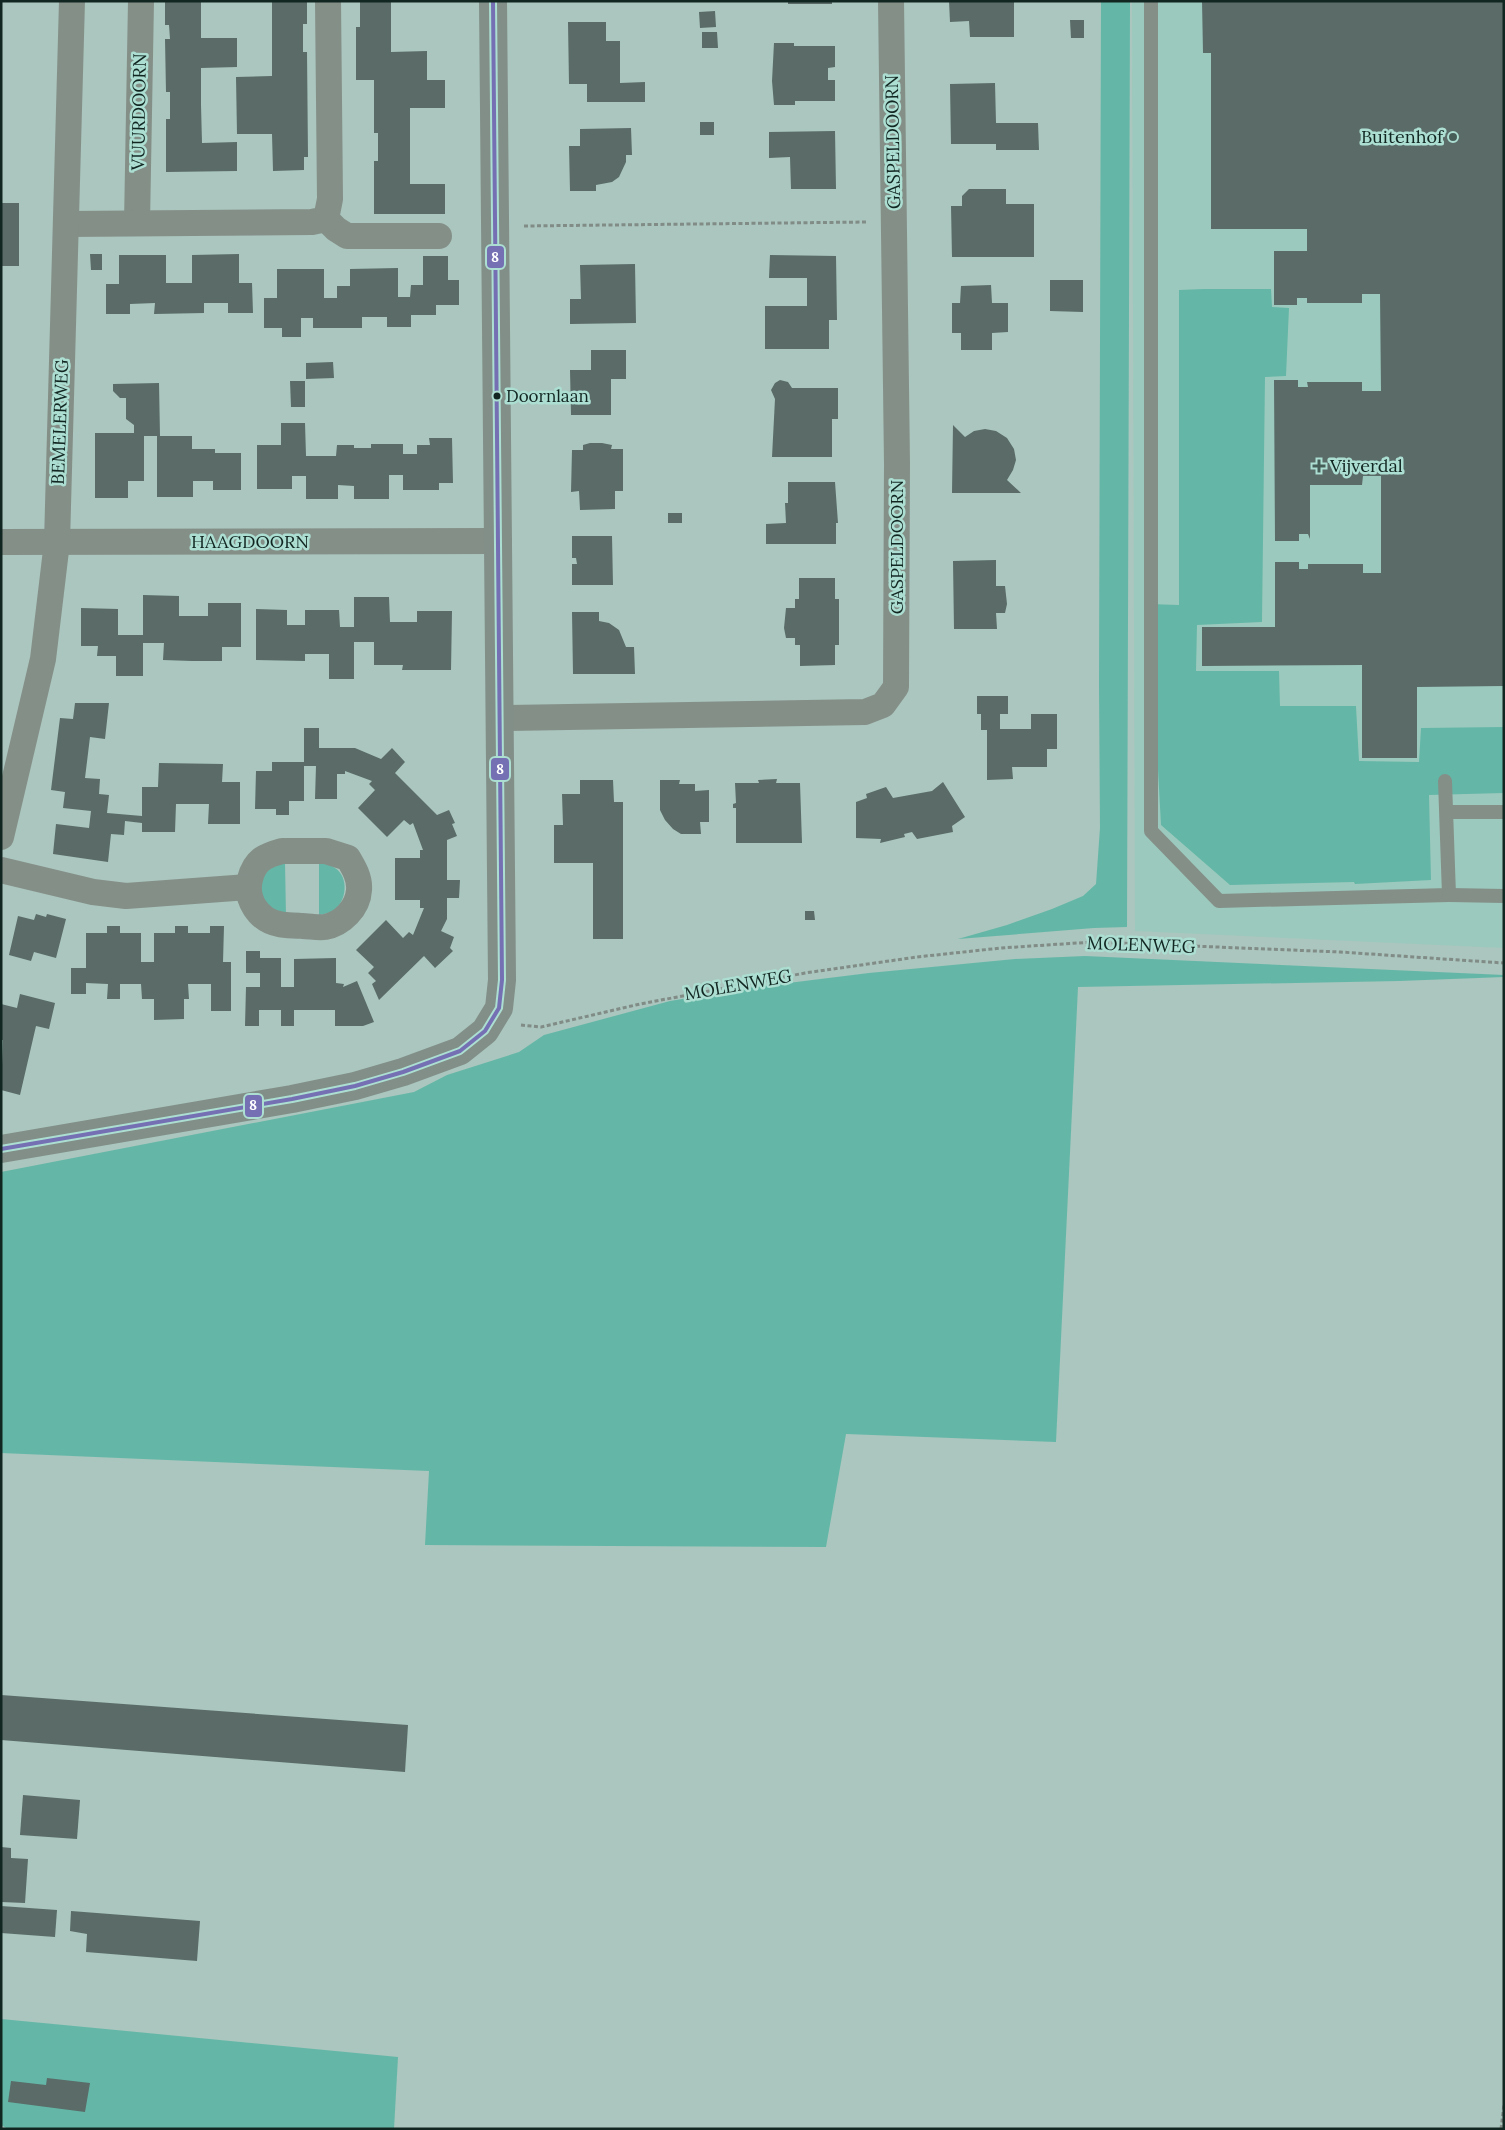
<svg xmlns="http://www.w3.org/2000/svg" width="1505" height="2130" font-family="Lora,serif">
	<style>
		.built { fill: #9cc9bd }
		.green { fill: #64b7a7 }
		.building { fill: #5a6b68 }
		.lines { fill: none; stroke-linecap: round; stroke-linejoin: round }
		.path { stroke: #818c87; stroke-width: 3; stroke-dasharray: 4 2.5; stroke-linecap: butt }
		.lane { stroke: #848f88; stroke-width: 14 }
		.street { stroke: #848f88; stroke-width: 26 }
		.secondary { stroke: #818f88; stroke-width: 28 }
		.bus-1-casing { stroke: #acded1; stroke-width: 8 }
		.bus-1 { stroke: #7570b3; stroke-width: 4 }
		.poi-dot { fill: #475e58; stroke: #acded1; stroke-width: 2 }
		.bus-dot { fill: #122621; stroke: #acded1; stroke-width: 2 }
		.labels { text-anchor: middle; stroke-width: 5; stroke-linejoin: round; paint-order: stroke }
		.bus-label { font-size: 17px; fill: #122621; stroke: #acded1; text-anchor: start }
		.street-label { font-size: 18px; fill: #122621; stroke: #acded1 }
		.poi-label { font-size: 18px; fill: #122621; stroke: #acded1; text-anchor: end }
		.line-badge { stroke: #acded1; stroke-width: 2 }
		.badge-label { font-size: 14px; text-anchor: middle; font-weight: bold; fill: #fff }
	</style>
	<rect width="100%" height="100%" fill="#aac6be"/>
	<path class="built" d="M1132,1H1504V948L1135,931Z"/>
	<g class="green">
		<path d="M1101,1H1130L1127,927L1094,928L958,939L1007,925L1052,909L1083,896L1096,884L1100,828L1099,685Z"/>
		<path d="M1204,289H1271L1272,307L1289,308L1286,376L1265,377L1262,622L1197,625L1196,671H1279L1280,706H1356L1359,761L1419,762L1421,728L1504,727V793L1429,795L1431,880L1355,884L1354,882L1230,885L1161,825L1149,604L1179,605V290Z"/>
		<path d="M319,862C324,864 331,865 335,868C349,877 347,901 334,910C330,913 324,914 319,915Z"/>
		<path d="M285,863L286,916L278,915L261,897C261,875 263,869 285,863Z"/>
		<path d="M1085,956L1504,975V977L1399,981L1078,987L1056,1442L846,1434L826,1547L425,1545L429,1471L1,1453V1172L414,1092L447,1075L519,1052L544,1035L670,1001L755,987L869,973L1015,959Z"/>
		<path d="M1,2019L398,2057L394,2129H8L1,2125Z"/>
	</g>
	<g class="building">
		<path d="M165,1H201V38H237V67L201,68V105L202,143L237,142V171L166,172V119H170V92H166L165,39H170L169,25H165Z"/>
		<path d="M272,1H307V24H303V52H307L308,157H304V170L273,171L272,134H237L236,77L272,76Z"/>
		<path d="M360,1H391V52L427,51V80H445V108H410V184H445V214H374V161H378V133H374V80H356V27H360Z"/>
		<rect x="788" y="1" width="44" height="3"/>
		<path d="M949,1H1014V37H970L969,21L950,22Z"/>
		<path d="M1202,1H1504V686L1417,687V758H1362V665L1202,666V627H1275V562H1299V569H1308V564H1363V573H1381V476H1363L1362,485H1310V539L1308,534H1299V541H1275L1274,380H1298V387H1308L1307,382H1362V391H1381L1380,294H1362V303H1307V298H1297V305H1274V251H1307V229H1211V53H1203Z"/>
		<path d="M715,11L716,27L700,28L699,12Z"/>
		<path d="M1070,20H1084V38H1071Z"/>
		<path d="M568,22H606V41H620V83L645,82V102H587V84H569Z"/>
		<path d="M702,32H717L718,48H702Z"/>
		<path d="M774,43H794V46H835V67L828,68V80H835V101H795V105H774L772,81Z"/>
		<path d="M995,83L996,123H1038L1039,150H996V144H951L950,84Z"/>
		<rect x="700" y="122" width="14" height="13"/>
		<path d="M631,128L632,155H626V162L619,177L612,182L596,185V191H570L569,146H580V129Z"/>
		<path d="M835,131L836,189H791L790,157L769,158V132Z"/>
		<path d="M969,189H1006V204H1034V257H952L951,206H962V196Z"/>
		<rect x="1" y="203" width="18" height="63"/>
		<path d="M90,254H102V270H91Z"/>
		<path d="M239,254V283H252L253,313H228V303H204V313L154,314L155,303L130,304V314H106V284H119V255H166V283H192V255Z"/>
		<path d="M770,255L836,256L837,320H829V349H765V306H807V278H769Z"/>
		<path d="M423,256H448V280H459V305H436V315H411V327H387V317H362V328H313V318H301V337H282V328H264V298H277V269H324V298H337V286H350V269L398,268V297H410L411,285H423Z"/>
		<path d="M635,264L636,323L570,324V299H581L580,265Z"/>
		<path d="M1050,280H1083V312L1050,311Z"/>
		<path d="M991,285L992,303H1008V332L992,333V350H961V333H952V303H960L961,286Z"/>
		<path d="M591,350H626V379H611V415H571L570,370H591Z"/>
		<path d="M333,362L334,378L306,379V363Z"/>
		<path d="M780,380L788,382L792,388H838V419H832V457H772L775,399L771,390L775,383Z"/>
		<path d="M290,381H305V407H291Z"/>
		<path d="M159,383L160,436H192V449H215V453H241V490H213V481H193V497H157V436H144V481H128V498H95V433H134V425L126,419V398H120L113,391V384Z"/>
		<path d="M281,423H305L306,456H336L337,445H354V448H371V444H403V454H417V445H430L429,438H452L453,483H439V490H403V475H389V499H354V486L338,485V499H306V476H292V489H257V445H281Z"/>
		<path d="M953,425L965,437L974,431L985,429L996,431L1007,438L1014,449L1016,460L1013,470L1007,480L1021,493H952Z"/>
		<path d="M590,443H602L612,445L611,449H623V491H615V509L580,510L579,491L571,492L572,450H583V445Z"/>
		<path d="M788,482H835L838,523H836V544H766V524L786,523L785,503H788Z"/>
		<rect x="668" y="513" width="14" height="10"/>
		<path d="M572,536H612L613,585H572V564H577L576,558H572Z"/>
		<path d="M996,560V586H1005L1007,604L1005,613H996L997,629H954L953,561Z"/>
		<path d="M799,578H835V599H839V645H835V665L800,666V645H795V638H786L784,628L786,608H795V599H799Z"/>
		<path d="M143,595L179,596V616H208V603H241V647H222V661H192L163,660L164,643H143V676H116V656H97L98,646H81V608L118,609V635H143Z"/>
		<path d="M354,597H389L390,622H417V611H452L451,670H402L403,665H374V642H354V679H329V654H305V661L256,660V609L287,610V625H305V610H339L340,627H354Z"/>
		<path d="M572,612H599V621L609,623L619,630L626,647H634L635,674H573Z"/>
		<path d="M977,696H1008V714H1000V729H1031V714H1057V749H1047V767H1012L1013,779L987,780V730H981V714H977Z"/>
		<path d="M75,703H109L105,739L90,737L85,778L100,779L99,794L109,795L107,813L142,816V787H158L159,763L223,764L222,782H240V824H208L209,804H176L175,832H142V823L125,821L124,835L111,834L108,862L53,854L56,824L89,828L91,811L63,808L65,792L51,790L60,718L73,719Z"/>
		<path d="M304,728H319V748H355L381,759L392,748L405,762L395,773L437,815L449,810L455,823L452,824L457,836L447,840V880H460L459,898H447V919L441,931L454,937L450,948L453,951L435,968L424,956L379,1000L372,984L376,981L368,973L374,967L356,950L386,920L403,938L409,932L413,935L424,908H420V900H395V858H420V850H423L413,823L410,825L404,820L387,837L358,808L375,790L369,784L372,781L345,771V774H337V799H315L316,766H304V801H289V815H276V809H255L256,771H272V762H304Z"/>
		<path d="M777,779L776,783H800L802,843H736V808H733V804L736,803L735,783H759L758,780Z"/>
		<path d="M580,780H613L614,802H623V939H593V863H554V825H563L562,794H580Z"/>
		<path d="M660,780H680L679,784H695V791L709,790V822H700L701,834H681L673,829L665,820L660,810Z"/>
		<path d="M943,782L965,817L952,826L953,832L917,839L912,832L904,834L905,837L880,843L881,839L856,838V802L867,798L866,794L886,787L893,798L932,791Z"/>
		<path d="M805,911H814L815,920H805Z"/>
		<path d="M36,914L46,917L47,914L66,919L56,958L34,952L31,961L9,955L18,916L34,920Z"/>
		<path d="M107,926H120V933H141V962H154V933H175V926H188V933H210V926H224L223,962H231V1011H211V984H188L189,999H184V1019L154,1020V999H142L141,984H120V999H107L108,984L86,983V994H71V968H86V933H107Z"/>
		<path d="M246,951H260V958H281V987H294V959L336,958V983L344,984L343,987L357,981L374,1022L363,1026H335V1010H294V1026H281V1010H259V1026H245L246,987H260V973H246Z"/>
		<path d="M20,994L55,1003L49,1029L36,1026L20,1095L1,1090L3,1040H1V1004L17,1008Z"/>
		<path d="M1,1695L408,1725L405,1772L1,1740Z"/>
		<path d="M23,1795L80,1800L77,1839L20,1835Z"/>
		<path d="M1,1847L11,1848V1858L28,1859L25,1903L1,1902Z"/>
		<path d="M1,1906L57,1910L55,1937L1,1933Z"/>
		<path d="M71,1911L200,1921L197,1961L86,1952L87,1934L70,1931Z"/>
		<path d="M47,2078L90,2083L85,2112L8,2102L11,2081L46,2085Z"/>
	</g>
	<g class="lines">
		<g class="path">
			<path d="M524,226L867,222"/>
			<path d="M521,1025L541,1027L640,1004L805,973L917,957L1001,948L1093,942L1340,952L1504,963"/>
			<path d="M1501,2129L1504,2104"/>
		</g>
		<g class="lane">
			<path d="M1151,1V831L1219,901L1449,895L1445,781"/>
			<path d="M1447,812H1504"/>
			<path d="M1449,895L1504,896"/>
		</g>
		<g class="street">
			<path d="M326,219L336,229L347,236H439"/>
			<path d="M137,223L141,1"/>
			<path d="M67,224L312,222L326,219L330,199L328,1"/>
			<path d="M1,542L499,541"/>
			<path d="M501,718L865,712L883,705L896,687L897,463L891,1"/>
			<path d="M1,837L43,659L57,542L72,1"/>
			<path d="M282,851H326L348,858C354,868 360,878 359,890C358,908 342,924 325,927C318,928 309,926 302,926C295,925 286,926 279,924C258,920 245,899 250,879C255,860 264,856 282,851Z"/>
			<path d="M1,870L93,892L126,896L248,887"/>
		</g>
		<path class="secondary" d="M1,1149L292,1099L355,1086L403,1072L460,1051L485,1031L499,1008L502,980L493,1"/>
		<g class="bus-1-casing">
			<path id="bus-1" d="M1,1149L292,1099L355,1086L403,1072L460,1051L485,1031L499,1008L502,980L493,1"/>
		</g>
		<use href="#bus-1" class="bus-1"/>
	</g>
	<g class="poi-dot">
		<circle cx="1453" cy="137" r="5"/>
		<path d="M1316.5 458.5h5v5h5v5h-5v5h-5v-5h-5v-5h5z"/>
	</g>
	<circle class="bus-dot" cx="497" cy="396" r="4.5"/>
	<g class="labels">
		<g class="bus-label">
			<text x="506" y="402">Doornlaan</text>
		</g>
		<g class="street-label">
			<text transform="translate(139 112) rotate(-89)" y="6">VUURDOORN</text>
			<text transform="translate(893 142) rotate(-91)" y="6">GASPELDOORN</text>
			<text transform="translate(60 422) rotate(-88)" y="6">BEMELERWEG</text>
			<text x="250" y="548">HAAGDOORN</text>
			<text transform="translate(897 547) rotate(-90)" y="6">GASPELDOORN</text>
			<text transform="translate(1141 945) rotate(2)" y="6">MOLENWEG</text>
			<text transform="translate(738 985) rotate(-10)" y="6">MOLENWEG</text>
		</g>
		<g class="poi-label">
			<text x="1443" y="143">Buitenhof</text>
			<text x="1330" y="472" text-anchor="start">Vijverdal</text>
		</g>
	</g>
	<g class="line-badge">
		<rect x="486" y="245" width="19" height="24" rx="5" fill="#7570b3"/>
		<rect x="490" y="757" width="20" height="24" rx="5" fill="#7570b3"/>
		<rect x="244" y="1094" width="19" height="24" rx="5" fill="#7570b3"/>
	</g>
	<g class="badge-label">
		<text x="495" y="262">8</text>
		<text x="500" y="774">8</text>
		<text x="253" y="1110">8</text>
	</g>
	<rect width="1505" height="2130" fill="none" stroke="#122621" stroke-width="5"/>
</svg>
